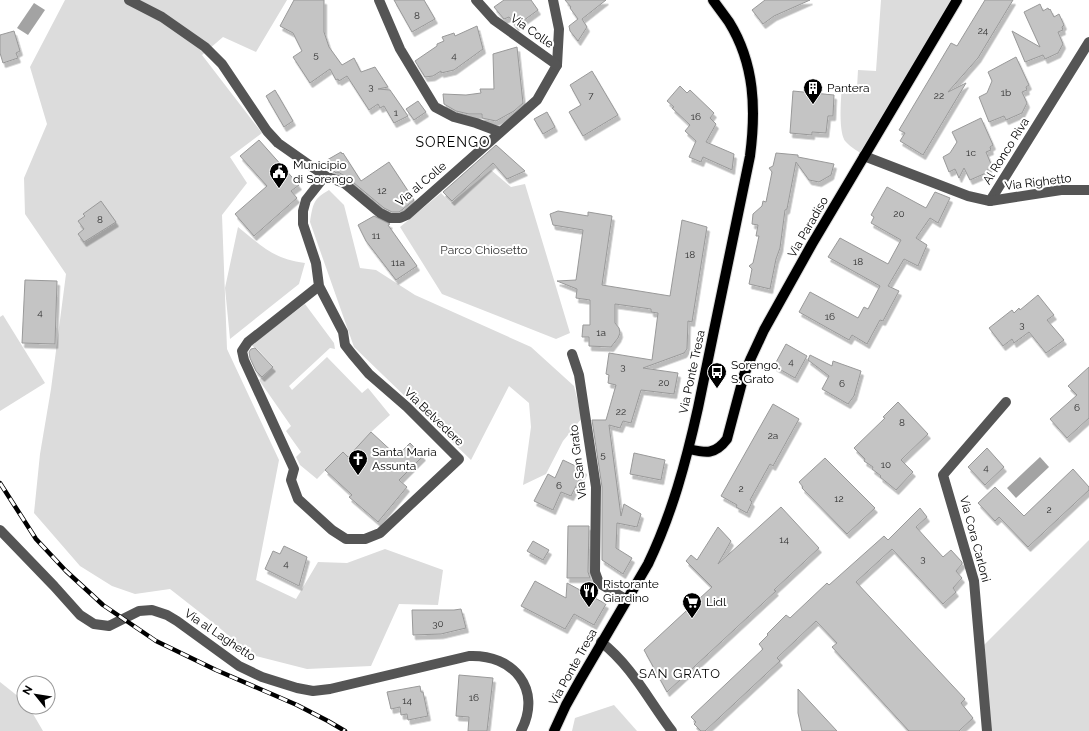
<svg xmlns="http://www.w3.org/2000/svg" width="1089" height="731" font-family="Raleway,sans-serif">
	<style>
		.green { fill: #dcdcdc }
		.water { fill: #a3a3a3 }
		.building { fill: #c4c4c4; stroke: #999; filter: url(#shadow) }
		.lines { fill: none; stroke-linecap: round; stroke-linejoin: round }
		.major-casing { stroke: #dbdbdb; stroke-width: 12 }
		.minor { stroke: #555; stroke-width: 10 }
		.major { stroke: #000; stroke-width: 10 }
		.rail-casing { stroke: #000; stroke-width: 4.5 }
		.rail { stroke: #fff; stroke-width: 3; stroke-dasharray: 9; stroke-linecap: butt }
		.labels { text-anchor: middle; stroke-width: 4; stroke-linejoin: round; paint-order: stroke }
		.number-label { font-size: 10px; fill: #313131 }
		.street-label { font-size: 12px; fill: #000; stroke: #fff }
		.poi-label { font-size: 12px; fill: #000; stroke: #fff; text-anchor: start }
		.park-label { font-size: 12px; fill: #333; stroke: #fff }
		.neighbourhood-label { font-size: 13px; letter-spacing: 1px; fill: #000; stroke: #fff }
		.quarter-label { font-size: 14px; letter-spacing: 1px; fill: #000; stroke: #fff }
	</style>
	<defs>
		<filter id="shadow"><feDropShadow dx="2.5" dy="4.5" stdDeviation="0" flood-color="#0004"/></filter>
	</defs>
	<rect width="100%" height="100%" fill="#fff"/>
	<g class="green">
		<path d="M65,0H287L256,52L223,37L202,55L262,133L230,157L247,183L222,215L227,349L279,460L256,580L296,599L318,562L347,563L385,549L443,570L438,605L399,604L371,666L307,669L252,655L216,625L170,589L135,594L112,586L80,566L34,513L40,454L51,389L66,274L25,214L24,178L47,124L30,67Z"/>
		<path d="M881,0H957L864,156C859,151 851,148 846,142C838,134 841,98 842,85L857,88L858,70L876,71Z"/>
		<path d="M491,170L511,187L525,184L570,333L556,339L442,294L400,227L441,193L451,203Z"/>
		<path d="M329,190L344,205L360,268L376,270L415,295L531,347L574,386L582,418L563,441L546,474L523,485L531,427L529,403L509,386L471,460L354,347L310,222C313,204 313,199 329,190Z"/>
		<path d="M238,227C262,246 273,259 305,263L299,284L230,339L225,288Z"/>
		<path d="M305,304L334,343L335,349L330,348L289,386L292,390L327,357L362,393L368,388L390,415L371,432L348,457L343,452L317,479L300,465L296,457L301,452L286,431L291,426L259,380L273,366L258,350L251,345Z"/>
		<path d="M3,315L45,383L0,411V317Z"/>
		<path d="M1089,540V731H990L984,645Z"/>
		<path d="M0,682L24,701V707H29L43,731H0Z"/>
		<path d="M614,705L637,731H572L575,718Z"/>
	</g>
	<g class="water">
		<path d="M34,3L45,10L28,35L17,28Z"/>
		<path d="M1040,457L1049,467L1016,498L1007,488Z"/>
	</g>
	<g class="building">
		<path d="M294,0H324V32L329,47L342,65L354,58L361,72L375,67L388,87L378,89L390,90L408,116L394,123L384,106L380,108L378,104L369,110L347,76L339,81L338,79L336,80L330,69L310,83L293,57L302,51L293,33L280,26Z"/>
		<path d="M394,0H424L435,19L412,32Z"/>
		<path d="M504,0H531L538,10L516,26L509,17L504,19L494,7Z"/>
		<path d="M565,0H606L582,19L587,27L578,41L570,31L569,26L578,19L570,8L571,7Z"/>
		<path d="M765,0H810L774,16L763,24L752,10Z"/>
		<path d="M985,0H1013L978,58L948,92L966,83L923,155L900,141L905,133L899,130L951,43L957,46Z"/>
		<path d="M1040,4L1043,11L1048,8L1049,10L1050,9L1054,17L1059,14L1064,25L1062,27L1063,30L1058,32L1063,44L1058,53L1045,59L1043,55L1025,62L1012,31L1040,47L1024,12Z"/>
		<path d="M477,26L483,49L454,70L441,73V71L433,76L425,77L415,61L437,46V44L444,41L442,37L454,33L455,36Z"/>
		<path d="M14,31L20,51L16,53L18,58L3,63L0,53V35Z"/>
		<path d="M517,47L523,103L514,111L496,121L482,118V114H469L456,111L444,104L443,94L466,95L481,93L480,89H494L493,54Z"/>
		<path d="M1016,57L1029,85L1026,87L1027,90L1022,92L1027,103L1022,113L1006,120L1004,116L989,122L979,97L987,93L992,81L988,72Z"/>
		<path d="M592,71L618,115L583,136L569,112L581,105L570,85Z"/>
		<path d="M680,86L687,93L690,90L714,113L710,118L716,124L706,142L734,154L732,170L703,157L701,162L689,157L696,141L685,131L690,125L672,108L674,107L667,101Z"/>
		<path d="M275,90L293,121L284,127L266,96Z"/>
		<path d="M793,91L834,95L833,116H828L826,133L812,132V135L790,133Z"/>
		<path d="M418,101L426,112L414,120L406,109Z"/>
		<path d="M547,112L555,127L543,134L534,119Z"/>
		<path d="M981,118L993,145L990,147L991,150L986,152L991,164L986,173L970,180L964,168L959,178L955,169L949,172L943,157L950,153L957,142L952,132Z"/>
		<path d="M259,140L299,185L291,191L297,198L254,236L235,214L267,186L240,156Z"/>
		<path d="M496,145L525,171L507,179L493,163L452,201L443,192Z"/>
		<path d="M341,152L342,154L343,153L361,181L389,162L414,200L403,209L399,212H392L384,208L348,178L338,172L336,173L326,164L328,162L327,160Z"/>
		<path d="M776,153L798,155V157L834,164L831,175L819,182L809,180L796,162L787,209L785,210L780,248L776,259L770,289L749,284L752,269L749,266L753,263L759,236H756L758,225L752,224L753,214L762,206L763,201L766,202L772,172L769,168L773,166Z"/>
		<path d="M887,187L926,208L935,192L950,198L938,223L930,218L916,238L927,245L918,266L904,259L888,286L899,291L883,321L880,320L867,344L852,335L849,340L799,312L810,292L858,318L864,307L868,309L880,286L828,257L840,238L888,264L901,240L871,223L874,217L871,215Z"/>
		<path d="M101,201L116,222L84,242L78,234L84,229L78,221L85,216L83,214Z"/>
		<path d="M558,211L588,216V212L612,216L602,285L670,296L682,220L707,227L692,322L688,321L687,349L684,353L643,368L678,373L674,394L641,390L631,423L623,421L620,428L609,425L621,516L624,504L641,514L637,527L617,523L616,548L632,558L623,574L602,560V487L592,420H606L616,385L608,383L609,375L606,374L609,353L652,360L658,313L651,312V309L615,304V323L619,328L620,333L618,338L611,347L589,346V337H582L583,325H590V300L576,298L577,289L557,281L576,280L583,230L553,225L550,214Z"/>
		<path d="M374,216L390,224L388,225L417,266L396,280L366,241L358,225Z"/>
		<path d="M25,280L57,281L55,344L22,343Z"/>
		<path d="M1038,295L1054,315L1047,320L1064,340L1046,353L1029,332L1014,343L1012,339L1003,346L989,328L1012,310L1014,313L1019,308L1020,310Z"/>
		<path d="M786,344L807,356L795,378L774,366Z"/>
		<path d="M255,348L273,367L262,377L256,371L250,358L249,352L251,349Z"/>
		<path d="M810,355L832,366L833,361L861,371L854,396L848,404L822,389L829,376L808,360Z"/>
		<path d="M1089,367V418L1067,438L1050,419L1077,395L1068,386Z"/>
		<path d="M898,402L928,434L901,460L913,472L896,490L880,477L881,476L872,469L873,467L864,461L865,459L854,448L885,418L883,417Z"/>
		<path d="M773,404L799,419L773,466L770,464L750,500L752,502L747,513L736,507L737,505L721,496Z"/>
		<path d="M371,432L397,456L410,443L423,456L399,480L407,487L378,522L349,497L352,495L325,470L343,452L348,457Z"/>
		<path d="M987,448L1004,467L985,485L968,467Z"/>
		<path d="M634,453L665,460L661,480L630,474Z"/>
		<path d="M825,458L875,508L847,534L802,488L803,487L799,482Z"/>
		<path d="M563,460L584,470L571,496L561,492L553,510L534,501L548,474L555,478Z"/>
		<path d="M1073,469L1089,487V490L1028,547L999,517L995,521L978,503L995,487L1024,516Z"/>
		<path d="M781,507L819,548L774,590L776,591L667,692L644,650L712,587L686,561L691,555L697,560L718,527L731,541L718,564Z"/>
		<path d="M920,508L927,517L916,527L943,557L951,550L962,562V564L956,571L962,578L953,588L956,592L943,604L892,549L856,582L965,699L961,703L973,718L959,731H909L832,647L837,643L816,621L777,658L780,661L705,731H701L694,724L696,722L691,717L763,649L759,644L768,635L767,634L786,615L790,618L827,583L829,585L884,536L888,540Z"/>
		<path d="M568,526H589L588,572L590,578H567Z"/>
		<path d="M533,541L549,550L543,560L527,551Z"/>
		<path d="M284,546L307,557L299,586L265,569L273,551L280,554Z"/>
		<path d="M535,581L566,598L567,583L606,604L594,625L574,614L565,629L521,606Z"/>
		<path d="M461,609L466,628L441,634L413,635L412,610H454Z"/>
		<path d="M459,675L493,678L487,731H468L469,717L456,716Z"/>
		<path d="M420,686L421,692H423L428,716L408,720L407,714L401,715L400,707L391,709L387,692Z"/>
		<path d="M798,689L837,731H802L798,713Z"/>
	</g>
	<g class="lines">
		<g class="major-casing">
			<g id="major">
				<path d="M689,449C706,453 715,455 727,439L744,375L751,358L764,330L812,244L957,0"/>
				<path d="M554,731L566,705L580,680L648,564C672,514 686,462 698,408L750,156C756,110 755,64 729,22C724,15 718,7 713,0"/>
			</g>
		</g>
		<g class="minor">
			<path d="M129,0L162,17L205,47L222,64L267,131L278,143L325,176L344,183L380,213L390,218H400L407,215L537,100L557,65L559,29L553,0"/>
			<path d="M379,0L400,49L435,107L454,117L476,123L500,132"/>
			<path d="M476,0L494,20L557,65"/>
			<path d="M864,156L968,196L990,201L1089,42"/>
			<path d="M990,201L1061,190H1089"/>
			<path d="M319,286L343,332L345,345L352,354L369,374L407,407L459,459L380,533L365,539H346L332,530L298,499L291,480L294,469L244,360L242,351L248,342L319,286L316,263L303,224V211L306,200L325,176"/>
			<path d="M572,354L579,375L596,487L595,572L599,583L627,600"/>
			<path d="M0,530L54,586L80,615L94,624L109,626L139,611L152,610L167,615L177,621L239,666L262,677L297,688L313,691L330,689L469,656C513,654 543,689 521,731"/>
			<path d="M601,642C632,666 649,701 672,731"/>
			<path d="M987,731L974,581L943,475L1006,402"/>
		</g>
		<use href="#major" class="major"/>
		<g class="rail-casing">
			<path id="rail" d="M0,483L36,539L66,571L103,605L156,641L216,670L297,705L328,721L345,731"/>
		</g>
		<use href="#rail" class="rail"/>
	</g>
	<defs>
		<g id="building-pin" transform="scale(1)"><path d="M0 17L-7.5 6A9.5 9.5 0 1 1 7.5 6Z" fill="#000" stroke="#fff"/><path d="M-4-6H4V6H1V3H-1V6H-4ZM-2.5-4.3h1.7v1.8h-1.7ZM.8-4.3h1.7v1.8H.8ZM-2.5-1h1.7V.8h-1.7ZM.8-1h1.7V.8H.8Z" fill="#fff"/></g>
		<g id="civic-pin" transform="scale(1)"><path d="M0 17L-7.5 6A9.5 9.5 0 1 1 7.5 6Z" fill="#000" stroke="#fff"/><path d="M-.6-6.5H3V-4.5H.6V-3L4-1V1h2V6H-6V1h2V-1L-.6-3ZM-1.2 2.5V6h2.4V2.5Z" fill="#fff"/></g>
		<g id="bus-pin" transform="scale(1)"><path d="M0 17L-7.5 6A9.5 9.5 0 1 1 7.5 6Z" fill="#000" stroke="#fff"/><path d="M-5-6H5V4H4V6H2V4H-2V6H-4V4H-5ZM-3.5-4V0h7V-4ZM-3.5 1.2v1.5H-2V1.2ZM2 1.2v1.5H3.5V1.2Z" fill="#fff"/></g>
		<g id="church-pin" transform="scale(1)"><path d="M0 17L-7.5 6A9.5 9.5 0 1 1 7.5 6Z" fill="#000" stroke="#fff"/><path d="M-1.2-6h2.4v3.5h3.3v2.4h-3.3V6h-2.4V-.1h-3.3v-2.4h3.3Z" fill="#fff"/></g>
		<g id="restaurant-pin" transform="scale(1)"><path d="M0 17L-7.5 6A9.5 9.5 0 1 1 7.5 6Z" fill="#000" stroke="#fff"/><path d="M-5-6h1v4h1v-4h1v4h1v-4h1v5L-1.5 .5V6h-2V.5L-5-1ZM5-6V6H3V1.5H1.5Q1.5-4 5-6Z" fill="#fff"/></g>
		<g id="supermarket-pin" transform="scale(1)"><path d="M0 17L-7.5 6A9.5 9.5 0 1 1 7.5 6Z" fill="#000" stroke="#fff"/><path d="M-6-5.5h2.5l.6 2H6L4.5 2H-2.5L-4.4-4H-6ZM-1.5 3.2a1.3 1.3 0 1 0 .1 0ZM3 3.2a1.3 1.3 0 1 0 .1 0Z" fill="#fff"/></g>
	</defs>
	<g fill-rule="evenodd">
		<use href="#building-pin" x="813" y="88"/>
		<use href="#civic-pin" x="279" y="172"/>
		<use href="#bus-pin" x="717" y="372"/>
		<use href="#church-pin" x="358" y="459"/>
		<use href="#restaurant-pin" x="589" y="591"/>
		<use href="#supermarket-pin" x="692" y="602"/>
	</g>
	<g class="labels">
		<g class="number-label">
			<text x="417" y="19">8</text>
			<text x="983" y="34">24</text>
			<text x="316" y="58">5</text>
			<text x="454" y="59">4</text>
			<text x="371" y="90">3</text>
			<text x="1006" y="96">1b</text>
			<text x="591" y="99">7</text>
			<text x="939" y="99">22</text>
			<text x="396" y="116">1</text>
			<text x="696" y="120">16</text>
			<text x="971" y="156">1c</text>
			<text x="382" y="194">12</text>
			<text x="899" y="217">20</text>
			<text x="100" y="223">8</text>
			<text x="376" y="239">11</text>
			<text x="690" y="258">18</text>
			<text x="858" y="265">18</text>
			<text x="398" y="266">11a</text>
			<text x="40" y="316">4</text>
			<text x="830" y="320">16</text>
			<text x="1022" y="328">3</text>
			<text x="601" y="336">1a</text>
			<text x="791" y="365">4</text>
			<text x="623" y="370">3</text>
			<text x="664" y="386">20</text>
			<text x="842" y="387">6</text>
			<text x="1077" y="411">6</text>
			<text x="621" y="415">22</text>
			<text x="902" y="426">8</text>
			<text x="773" y="439">2a</text>
			<text x="603" y="458">5</text>
			<text x="886" y="468">10</text>
			<text x="986" y="471">4</text>
			<text x="559" y="489">6</text>
			<text x="741" y="492">2</text>
			<text x="839" y="502">12</text>
			<text x="1049" y="513">2</text>
			<text x="784" y="543">14</text>
			<text x="923" y="562">3</text>
			<text x="286" y="567">4</text>
			<text x="438" y="627">30</text>
			<text x="474" y="701">16</text>
			<text x="407" y="704">14</text>
		</g>
		<g class="street-label">
			<text transform="translate(532 31) rotate(35)" y="4">Via Colle</text>
			<text transform="translate(1006 151) rotate(-58)" y="4">Al Ronco Riva</text>
			<text transform="translate(1038 182) rotate(-7)" y="4">Via Righetto</text>
			<text transform="translate(421 184) rotate(-40)" y="4">Via al Colle</text>
			<text transform="translate(808 227) rotate(-60)" y="4">Via Paradiso</text>
			<text transform="translate(692 372) rotate(-78)" y="4">Via Ponte Tresa</text>
			<text transform="translate(434 417) rotate(44)" y="4">Via Belvedere</text>
			<text transform="translate(578 462) rotate(-97)" y="4">Via San Grato</text>
			<text transform="translate(975 539) rotate(75)" y="4">Via Cora Carloni</text>
			<text transform="translate(220 635) rotate(34)" y="4">Via al Laghetto</text>
			<text transform="translate(573 667) rotate(-61)" y="4">Via Ponte Tresa</text>
		</g>
		<g class="poi-label">
			<text x="827" y="92">Pantera</text>
			<text x="293" y="169">Municipio<tspan x="293" dy="14">di Sorengo</tspan></text>
			<text x="731" y="369">Sorengo,<tspan x="731" dy="14">S. Grato</tspan></text>
			<text x="372" y="456">Santa Maria<tspan x="372" dy="14">Assunta</tspan></text>
			<text x="603" y="588">Ristorante<tspan x="603" dy="14">Giardino</tspan></text>
			<text x="706" y="606">Lidl</text>
		</g>
		<g class="park-label">
			<text x="484" y="254">Parco Chiosetto</text>
		</g>
		<g class="neighbourhood-label">
			<text x="680" y="678">SAN GRATO</text>
		</g>
		<g class="quarter-label">
			<text x="453" y="147">SORENGO</text>
		</g>
	</g>
	<g transform="translate(36 695) rotate(300)"><circle r="19" fill="#ffffff" stroke="#999999"/>
	<path d="M0-3L7 15L0 10L-7 15Z" fill="#000000"/>
	<text y="-6" font-size="11" font-weight="bold" text-anchor="middle" fill="#000000">N</text>
	</g>
</svg>
